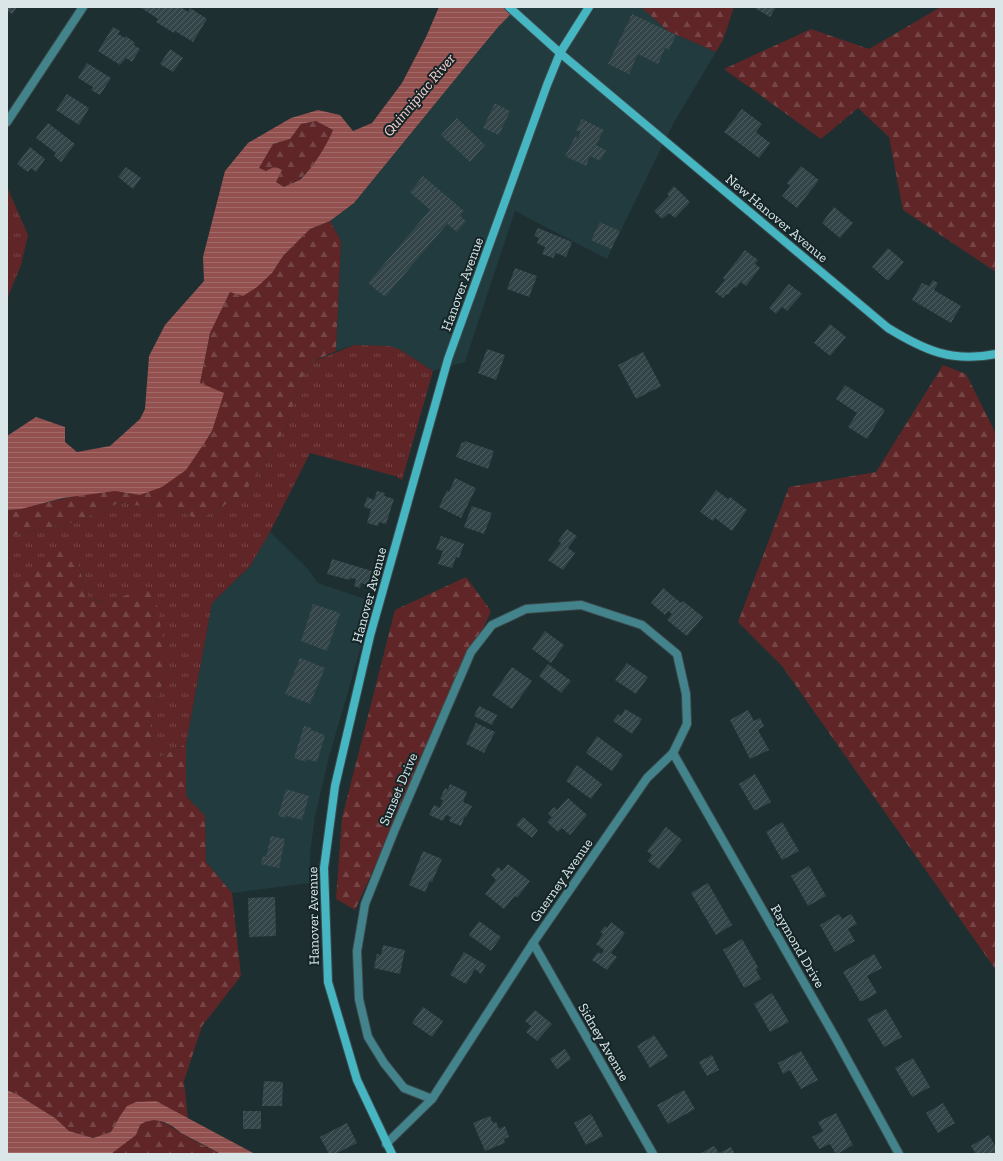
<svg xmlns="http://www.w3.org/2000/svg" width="1003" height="1161" font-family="'Zilla Slab',serif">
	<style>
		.built { fill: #213b3e }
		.grass { fill: url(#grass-tufts) }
		.forest { fill: url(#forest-firs) }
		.water { fill: url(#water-rules); fill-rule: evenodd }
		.building { fill: url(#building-hatch) }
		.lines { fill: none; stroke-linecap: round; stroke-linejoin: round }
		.street-casing { stroke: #3b4c4e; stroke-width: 10 }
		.secondary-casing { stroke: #3b4c4e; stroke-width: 10 }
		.street { stroke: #43848c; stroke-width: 8 }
		.secondary { stroke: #46b6c3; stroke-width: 8 }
		.labels { text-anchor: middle; stroke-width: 4; stroke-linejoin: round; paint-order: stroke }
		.street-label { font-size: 14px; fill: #dbe6e8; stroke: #142527 }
		.water-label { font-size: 15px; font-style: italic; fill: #fcd2d0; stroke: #142527 }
	</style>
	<defs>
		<pattern id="grass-tufts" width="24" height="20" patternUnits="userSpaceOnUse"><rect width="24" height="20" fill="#602627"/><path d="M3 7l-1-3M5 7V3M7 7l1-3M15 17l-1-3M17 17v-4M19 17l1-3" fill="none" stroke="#764646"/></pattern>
		<pattern id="forest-firs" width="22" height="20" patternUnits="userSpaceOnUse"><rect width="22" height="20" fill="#602627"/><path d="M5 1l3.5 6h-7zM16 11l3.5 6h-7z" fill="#764646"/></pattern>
		<pattern id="water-rules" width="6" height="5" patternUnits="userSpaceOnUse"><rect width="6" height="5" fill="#92504f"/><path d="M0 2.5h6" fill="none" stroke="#a16968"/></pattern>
		<pattern id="building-hatch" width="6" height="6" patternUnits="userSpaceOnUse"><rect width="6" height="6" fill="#334548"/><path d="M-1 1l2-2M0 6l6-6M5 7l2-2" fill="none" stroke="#506062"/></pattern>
	</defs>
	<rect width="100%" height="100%" fill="#1d2f31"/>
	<g class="built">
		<path d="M518,7H641L668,31L716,52L673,124L607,259L515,211L465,362L433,371L399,349L354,345L336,351L341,241L330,221L354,203L470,61L499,26Z"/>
		<path d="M270,532L308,569L318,583L374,602L329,757L315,816L310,854V883L232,893L206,862L205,816L186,796V744L212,603L250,566Z"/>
	</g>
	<g class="grass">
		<path d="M7,187L28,235L21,265L7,299Z"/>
		<path d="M354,345L389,346L399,349L433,371L402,480L395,476L310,453L270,532L250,566L212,603L186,744L160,757L149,728L167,667L104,603L87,596L79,566L12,589L7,581L8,542L14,535L75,522L121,502L150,508H175L198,520L244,494L287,426L295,399L308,364Z"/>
	</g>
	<g class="forest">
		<path d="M641,7H734L723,40L716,52L668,31Z"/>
		<path d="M938,7H996V272L903,210L889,137L858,108L821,139L724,69L811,29L869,49L939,8Z"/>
		<path d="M316,121L333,130C326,147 314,166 301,178C297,182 289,184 284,187L276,182L282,170C276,166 272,167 266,171L259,168L273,144L290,139L301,124Z"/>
		<path d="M330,221L341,241L336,351L308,364L295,399L287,426L244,494L198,520L175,508H150L121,502L75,522L14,535L8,542L7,545V510C43,506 78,492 114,491C120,491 127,493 133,494L205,442L212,431L223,394L200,383L210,333L230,292L272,273L283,256L310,229Z"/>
		<path d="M943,365L966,374L996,434V970L782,666L738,622L789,487L876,472Z"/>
		<path d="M56,548L75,552L87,596L103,603L154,586L167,667L149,728L160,757L186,744V796L205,816L206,862L232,893L241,976L202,1026L184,1081L188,1119L156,1101L120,1116L111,1132L93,1138L69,1131L55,1118L18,1095L7,1090V581L13,589Z"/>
		<path d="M466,577L491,611L355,910L336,899L342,818L395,610Z"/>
		<path d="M154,1120C170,1123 171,1128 184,1135C196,1142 208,1148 221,1154H111L136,1135L140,1125L145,1122Z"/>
	</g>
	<g class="water">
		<path d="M439,7H518L499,26L470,61L354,203L330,221L310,229L283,256L272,273L257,287L243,296L230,292L210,333L200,383L224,393L212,431L205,442L186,470L162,487L140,495L115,491L63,498L21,509L7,510V436L36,417L65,427V442L77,452L110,446L140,419L145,409L149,356L165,325L204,281L203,257L225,171L248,143L291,118L318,110L340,115L353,131L372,123L402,83L426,37ZM316,121L333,130C327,145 313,167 301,179C297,182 289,184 284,187L276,182L282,170C276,166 272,167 266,171L259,168L273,144L290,139L301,124Z"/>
		<path d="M7,1090L18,1095L55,1118L69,1131L93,1138L111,1132L120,1116L127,1106L136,1102L156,1101L255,1154H221L181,1133L172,1126L164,1122L154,1120L145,1122L140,1125L136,1135L111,1154H7Z"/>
	</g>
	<g class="building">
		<path d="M7,7H17L12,14L7,11Z"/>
		<path d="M140,7H181L188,12L190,8L207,19L193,42L175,31L174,33L156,22L158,19Z"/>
		<path d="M753,7H776L770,17Z"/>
		<path d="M632,14L676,35L669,50L665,48L658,64L638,54L629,74L608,64Z"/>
		<path d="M113,27L120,31L118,34L125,38L126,36L135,43L134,45L140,49L132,62L126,58L120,65L98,51Z"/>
		<path d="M170,49L183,58L173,72L160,64Z"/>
		<path d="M87,63L111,78L100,95L91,90L93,87L78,78Z"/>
		<path d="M67,94L89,108L79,125L56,110Z"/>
		<path d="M495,103L510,111L499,135L483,128Z"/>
		<path d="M742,109L762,124L756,132L770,143L759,158L724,132Z"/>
		<path d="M457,118L485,145L470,162L441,135Z"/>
		<path d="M582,119L604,130L596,145L606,150L600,161L590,156L586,166L565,156L576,135L577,139L581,132L576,130Z"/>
		<path d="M48,123L75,144L61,162L54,156L56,153L36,138Z"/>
		<path d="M30,147L45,159L36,172L31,168L28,172L17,164Z"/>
		<path d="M801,166L819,180L797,208L782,196L790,186L787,183Z"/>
		<path d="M126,167L141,178L133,189L118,177Z"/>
		<path d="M423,176L464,211L460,216L466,221L457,232L447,224L385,297L368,283L430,210L410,192Z"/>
		<path d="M674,186L690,202L675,218L669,213L662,219L654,211L669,196L667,194Z"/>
		<path d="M834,207L853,223L840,238L822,223Z"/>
		<path d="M600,222L620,231L611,249L591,240Z"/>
		<path d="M538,228L572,242L566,257L556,253L553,258L542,254L545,247L537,243L539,238L534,236Z"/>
		<path d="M888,248L904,262L888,281L872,267Z"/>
		<path d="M745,250L758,260L755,264L760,268L746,286L741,282L736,288L734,287L728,295L726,294L723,298L715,292L725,280L723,278Z"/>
		<path d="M515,268L537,276L529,297L507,289Z"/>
		<path d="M933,280L938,283L934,290L961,306L951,323L912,300L922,283L929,286Z"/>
		<path d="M789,284L802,294L787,311L782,307L776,314L769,308Z"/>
		<path d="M830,324L846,337L830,356L814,343Z"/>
		<path d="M487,349L505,355L496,380L478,373Z"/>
		<path d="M643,352L661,386L636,399L618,365Z"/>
		<path d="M845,385L885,410L867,439L848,427L857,413L836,399Z"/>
		<path d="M465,441L494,451L488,469L456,457L462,442L464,443Z"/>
		<path d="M455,478L476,488L461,518L439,507L447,490L449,492Z"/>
		<path d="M716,490L728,499L730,497L747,510L732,531L715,518L713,521L700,512Z"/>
		<path d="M377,491L385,493L384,496L394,499L386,524L379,522L378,526L367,523L371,509L364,507L367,497L374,500Z"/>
		<path d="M472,506L492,513L484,534L464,527Z"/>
		<path d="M567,529L577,536L568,548L575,553L563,570L548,560L561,543L558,541Z"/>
		<path d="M441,536L464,544L459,558L456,557L452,568L438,564L443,551L436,549Z"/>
		<path d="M332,559L372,571L367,585L361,583L360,588L354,586L356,579L350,578L349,580L327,574Z"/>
		<path d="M663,588L681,603L683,601L703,617L687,636L667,620L672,614L668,611L665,615L651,603Z"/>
		<path d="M313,604L340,613L327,651L301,641Z"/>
		<path d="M545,631L564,645L551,663L532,649Z"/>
		<path d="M300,658L325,668L310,704L285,694Z"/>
		<path d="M627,663L648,677L636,694L615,680Z"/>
		<path d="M548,664L571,681L561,693L539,676Z"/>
		<path d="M512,667L532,681L512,709L492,695Z"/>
		<path d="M479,706L497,715L492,725L474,716Z"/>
		<path d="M625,709L642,719L632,734L613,721L618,714L621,716Z"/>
		<path d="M748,710L754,721L760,718L764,726L758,730L769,750L750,759L730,720Z"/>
		<path d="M476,723L495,732L484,753L466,744Z"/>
		<path d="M304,726L312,728L311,730L325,735L317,762L307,759L306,762L294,758Z"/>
		<path d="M597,736L623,755L612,771L586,753Z"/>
		<path d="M577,765L602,784L591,799L566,781Z"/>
		<path d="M755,774L771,802L756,810H754L739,784Z"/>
		<path d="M450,784L467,792L463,802L472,806L466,817L465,816L461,826L449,821L451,817L446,815L443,821L429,815L434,805L440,808L443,800L440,799L445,788L448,790Z"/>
		<path d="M286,789L309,796L302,820L287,816L285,818L278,816Z"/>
		<path d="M568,798L587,815L570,835L562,828L558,832L547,822L552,817L548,814L554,807L557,810Z"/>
		<path d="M523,817L538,830L532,838L516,825Z"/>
		<path d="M782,822L799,851L782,860L766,832Z"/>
		<path d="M666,827L682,840L659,869L648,861L652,855L647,851Z"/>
		<path d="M271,836L285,839L279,868L261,864L263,856L266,857Z"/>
		<path d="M423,851L442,859L432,882L430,881L425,892L409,885Z"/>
		<path d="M508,864L530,881L517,898L515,896L504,909L485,894L496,880L491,875L498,867L502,871Z"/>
		<path d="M809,866L826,896L808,906L791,876Z"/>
		<path d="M708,883L732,925L716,935L691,893Z"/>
		<path d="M275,897L276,936L249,937L248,898Z"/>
		<path d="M839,914L842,919L851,914L857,924L848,929L855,941L835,952L820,925Z"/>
		<path d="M479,921L501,937L491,951L469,935Z"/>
		<path d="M611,922L625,933L611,953L617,957L607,970L592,960L598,952L601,954L604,950L596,944L603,934L600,932L605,926L607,928Z"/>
		<path d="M742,939L758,967L756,970L761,979L744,988L723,950Z"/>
		<path d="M383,945L405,950L400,974L374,968L377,954L381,955Z"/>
		<path d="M464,952L486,965L481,974L475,969L466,984L450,975Z"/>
		<path d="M874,954L882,968L867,976L877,993L863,1001H860L843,972Z"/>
		<path d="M772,993L789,1022L770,1032L754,1004Z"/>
		<path d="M423,1007L443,1021L432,1037L412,1023Z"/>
		<path d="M886,1009L902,1037L884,1047L867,1019Z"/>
		<path d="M535,1010L552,1024L537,1041L526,1032L531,1026L525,1021Z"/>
		<path d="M654,1035L668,1056L650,1068L637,1046Z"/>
		<path d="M565,1049L571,1059L557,1069L550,1059Z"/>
		<path d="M801,1051L818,1080L801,1089L790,1070L783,1074L778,1063Z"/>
		<path d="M712,1055L719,1070L707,1076L699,1062Z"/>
		<path d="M913,1058L930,1087L912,1097L895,1068Z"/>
		<path d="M264,1081L283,1082L282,1106H262Z"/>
		<path d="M684,1090L695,1109L668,1124L657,1105Z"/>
		<path d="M943,1103L955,1123L938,1133L926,1113Z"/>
		<rect x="243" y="1111" width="18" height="18"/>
		<path d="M836,1113L853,1145L837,1154H836L830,1144L819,1149L812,1137L823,1131L818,1122Z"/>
		<path d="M591,1114L603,1136L586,1145L574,1123Z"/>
		<path d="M490,1116L493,1123L496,1122L499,1129L505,1126L509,1137L504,1139L505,1143L485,1151L473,1123Z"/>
		<path d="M347,1123L357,1143L335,1154H329L320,1137Z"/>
		<path d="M989,1135L996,1147V1154H976L971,1146Z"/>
		<path d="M714,1146L719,1153L731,1147L735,1154H699Z"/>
	</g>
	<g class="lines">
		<g class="street-casing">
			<g id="street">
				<path d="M7,122L83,7"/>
				<path d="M673,753L835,1037L899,1154"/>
				<path d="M533,943L653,1154"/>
				<path d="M386,1144L432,1099L533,943L647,778L673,753L687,724L686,694L677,654L642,625L581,605L526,609L492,625L471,652L395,829L365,904L357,951L359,999L368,1037L384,1063L404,1088L432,1099"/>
			</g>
		</g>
		<g class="secondary-casing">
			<g id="secondary">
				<path d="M509,7L560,53L888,328C924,350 952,363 996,354"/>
				<path d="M392,1154L357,1080L328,982L324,868L335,786L370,636L448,359L547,85L560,53L589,7"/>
			</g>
		</g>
		<use href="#street" class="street"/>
		<use href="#secondary" class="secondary"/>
	</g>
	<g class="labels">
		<g class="street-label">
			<text transform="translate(777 218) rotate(40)" y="5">New Hanover Avenue</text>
			<text transform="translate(462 284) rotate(-70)" y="5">Hanover Avenue</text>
			<text transform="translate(369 595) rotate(-75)" y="5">Hanover Avenue</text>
			<text transform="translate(398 789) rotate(-67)" y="5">Sunset Drive</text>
			<text transform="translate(561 880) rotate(-55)" y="5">Guerney Avenue</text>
			<text transform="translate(313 916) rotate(-91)" y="5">Hanover Avenue</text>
			<text transform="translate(798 946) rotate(60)" y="5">Raymond Drive</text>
			<text transform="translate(604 1042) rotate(60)" y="5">Sidney Avenue</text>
		</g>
		<g class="water-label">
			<text transform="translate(419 95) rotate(-50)" y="5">Quinnipiac River</text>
		</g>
	</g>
	<rect width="1003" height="1161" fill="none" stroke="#dbe6e8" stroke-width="16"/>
</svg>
